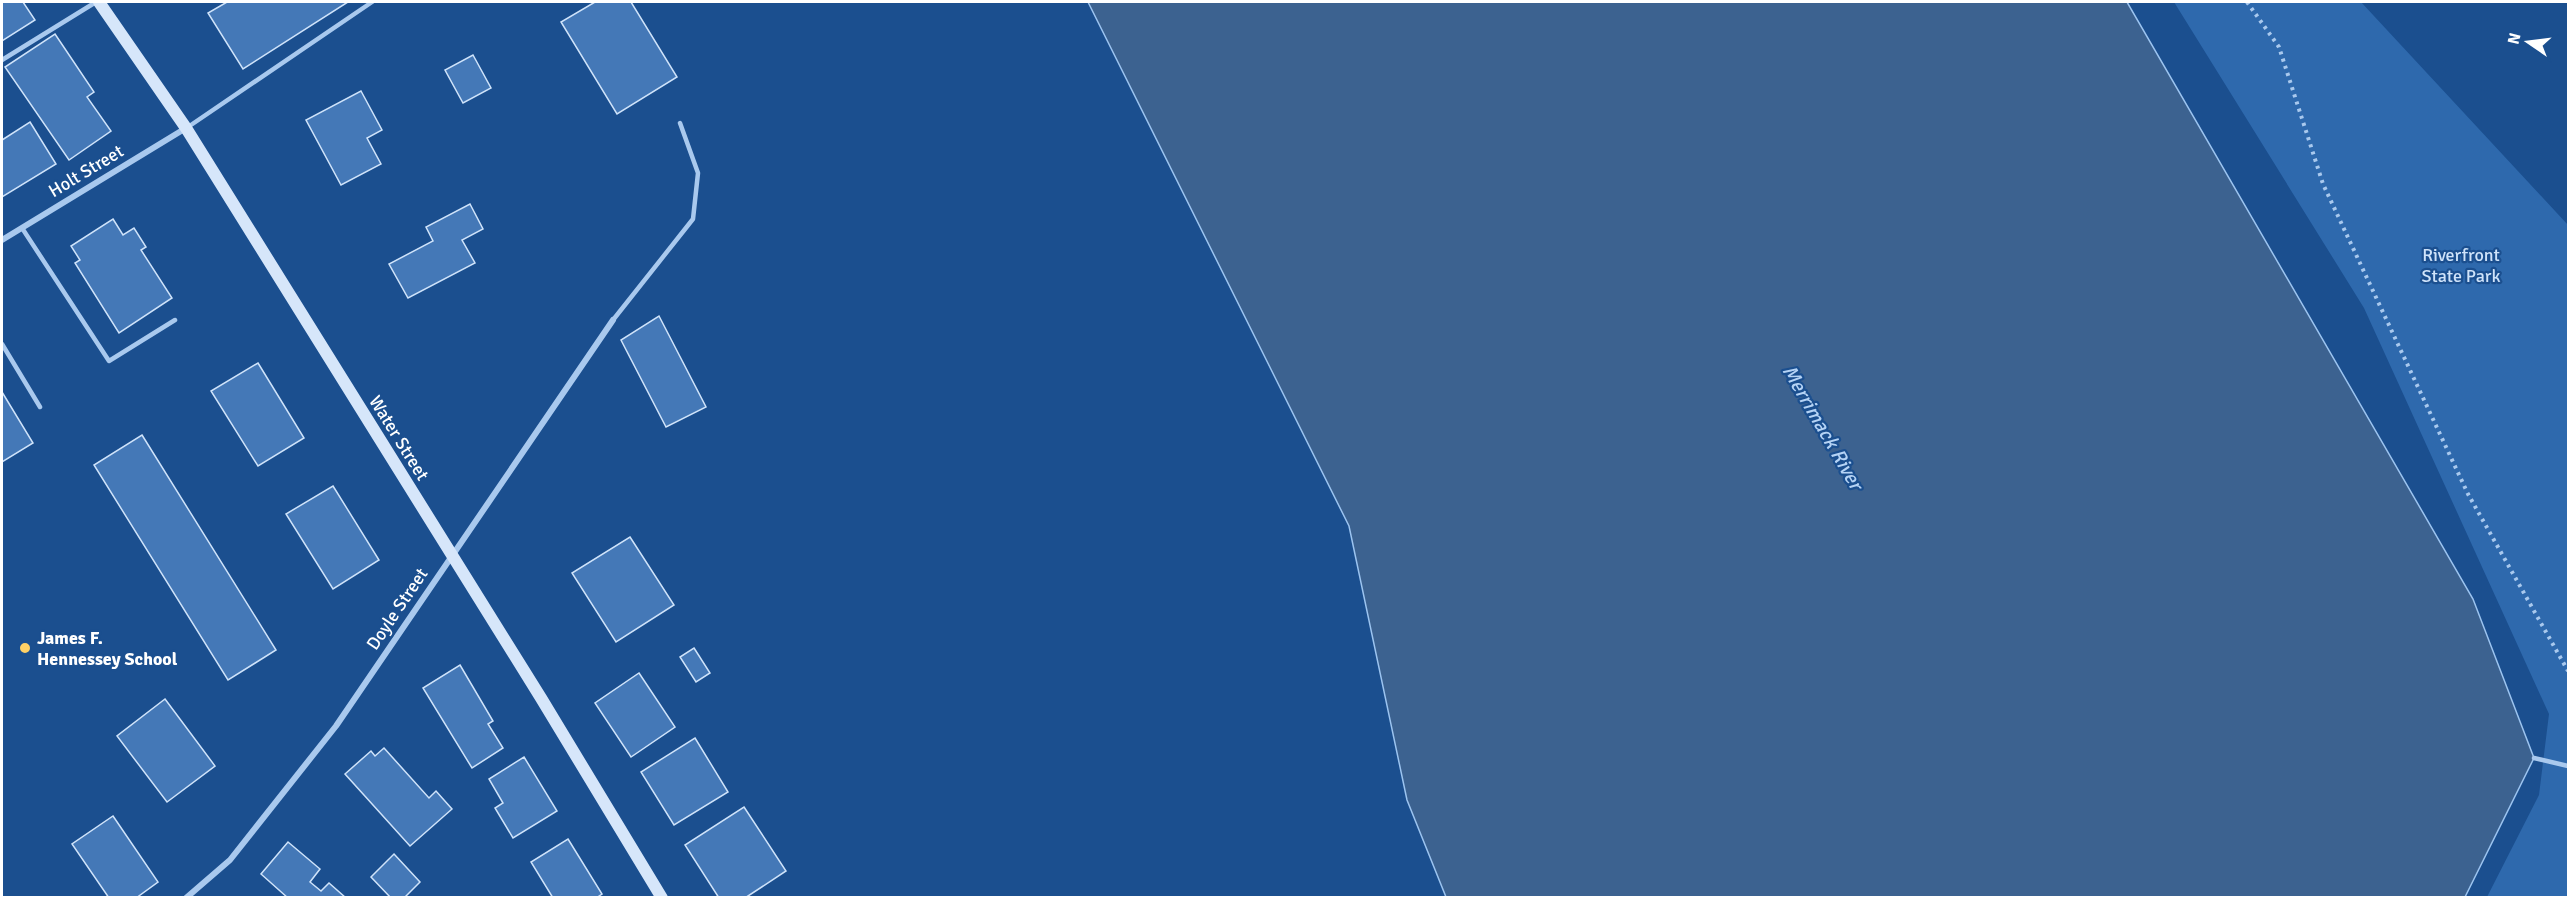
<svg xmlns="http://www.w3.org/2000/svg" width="2570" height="899" font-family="Signika,sans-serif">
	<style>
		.green { fill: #2e69ad }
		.water { fill: #3c6290; stroke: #9cc4f0; stroke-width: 1.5 }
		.building { fill: #4478b7; stroke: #cfe3fa; stroke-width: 1.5 }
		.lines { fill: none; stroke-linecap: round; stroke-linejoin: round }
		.path { stroke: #a9c9ee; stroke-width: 4; stroke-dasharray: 3 4.5; stroke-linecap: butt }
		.lane { stroke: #a9c9ee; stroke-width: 4.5 }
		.street { stroke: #a9c9ee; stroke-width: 6 }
		.secondary { stroke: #d6e6fa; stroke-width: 12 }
		.poi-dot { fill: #ffd166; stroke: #1b4f8f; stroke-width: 2 }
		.labels { text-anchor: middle; stroke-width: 4.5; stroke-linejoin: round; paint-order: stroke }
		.street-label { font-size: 18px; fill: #fff; stroke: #1b4f8f }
		.park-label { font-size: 18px; fill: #cfe3fa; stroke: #1b4f8f }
		.poi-label { font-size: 18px; font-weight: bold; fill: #fff; stroke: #1b4f8f; text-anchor: start }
		.water-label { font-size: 20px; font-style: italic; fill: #b5d3f5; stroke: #1b4f8f }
	</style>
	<rect width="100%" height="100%" fill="#1b4f8f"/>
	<path class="green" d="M2174,2H2361L2568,225V897H2487L2539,795L2549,714L2364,308Z"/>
	<path class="water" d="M1088,2H2127L2473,599L2534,758L2465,897H1446L1407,800L1349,526Z"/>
	<g class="building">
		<path d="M2,2H23L35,20L2,41Z"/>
		<path d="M227,2H348L243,69L208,13Z"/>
		<path d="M595,2H631L677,77L617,114L561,22Z"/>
		<path d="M55,34L94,92L87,97L111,131L69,160L5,67Z"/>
		<path d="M473,55L491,88L463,103L445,70Z"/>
		<path d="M361,91L382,130L367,138L381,164L341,185L306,120Z"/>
		<path d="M30,122L56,164L2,197V140Z"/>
		<path d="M470,204L483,229L462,240L475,263L408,298L389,264L433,241L426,227Z"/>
		<path d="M113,219L123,235L134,228L146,247L141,250L172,298L119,333L75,263L80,260L71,246Z"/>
		<path d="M659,316L706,407L666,427L621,340Z"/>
		<path d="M258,363L304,438L258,466L211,391Z"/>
		<path d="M2,392L33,443L2,462Z"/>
		<path d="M142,435L276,650L228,680L94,465Z"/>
		<path d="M333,486L379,560L333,589L286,514Z"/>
		<path d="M630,537L674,605L616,642L572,573Z"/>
		<path d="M694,648L710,673L696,682L680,657Z"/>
		<path d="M460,665L493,721L488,724L503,748L472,768L423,688Z"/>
		<path d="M639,673L675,727L631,757L595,703Z"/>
		<path d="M165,699L215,766L167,802L117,736Z"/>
		<path d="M695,738L728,792L674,825L641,772Z"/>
		<path d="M384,748L429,798L436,791L452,809L410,846L345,774L371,751L375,756Z"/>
		<path d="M524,757L557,811L513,838L495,808L503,803L489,779Z"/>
		<path d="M744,807L786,871L745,898H719L685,845Z"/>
		<path d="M113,816L158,882L136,898H109L72,844Z"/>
		<path d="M568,839L602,894L596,898H553L531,862Z"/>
		<path d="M288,842L320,869L310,882L321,891L329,883L346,898H288L261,874Z"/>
		<path d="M394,854L420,882L404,898H391L371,877Z"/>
	</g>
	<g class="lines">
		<path class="path" d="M2247,2L2279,47L2323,184L2468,494L2568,671"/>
		<g class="lane">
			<path d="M2,60L96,2"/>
			<path d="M188,127L372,2"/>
			<path d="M22,228L109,361L175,320"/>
			<path d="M613,320L693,219L698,173L680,123"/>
			<path d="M2,344L40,407"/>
			<path d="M2534,758L2568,766"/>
		</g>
		<g class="street">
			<path d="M2,240L186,128"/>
			<path d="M186,898L230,860L336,726L613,320"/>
		</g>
		<path class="secondary" d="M99,2L186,128L541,698L662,898"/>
	</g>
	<circle class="poi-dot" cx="25" cy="648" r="6"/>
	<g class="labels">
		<g class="street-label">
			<text transform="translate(86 171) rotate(-31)" y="6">Holt Street</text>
			<text transform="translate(399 438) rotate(58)" y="6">Water Street</text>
			<text transform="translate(397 609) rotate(-56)" y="6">Doyle Street</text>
		</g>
		<g class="park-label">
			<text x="2461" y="261">Riverfront<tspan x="2461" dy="21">State Park</tspan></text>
		</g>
		<g class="poi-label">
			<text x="37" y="644">James F.<tspan x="37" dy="21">Hennessey School</tspan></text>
		</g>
		<g class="water-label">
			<text transform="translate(1823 427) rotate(60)" y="7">Merrimack River</text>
		</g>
	</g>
	<rect width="2570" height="899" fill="none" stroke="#ffffff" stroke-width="6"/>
	<g transform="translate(2528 42) rotate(284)" stroke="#1b4f8f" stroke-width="4.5" paint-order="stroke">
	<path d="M0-4.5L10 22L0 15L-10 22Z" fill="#ffffff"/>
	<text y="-9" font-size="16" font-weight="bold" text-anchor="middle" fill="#ffffff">N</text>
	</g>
</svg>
